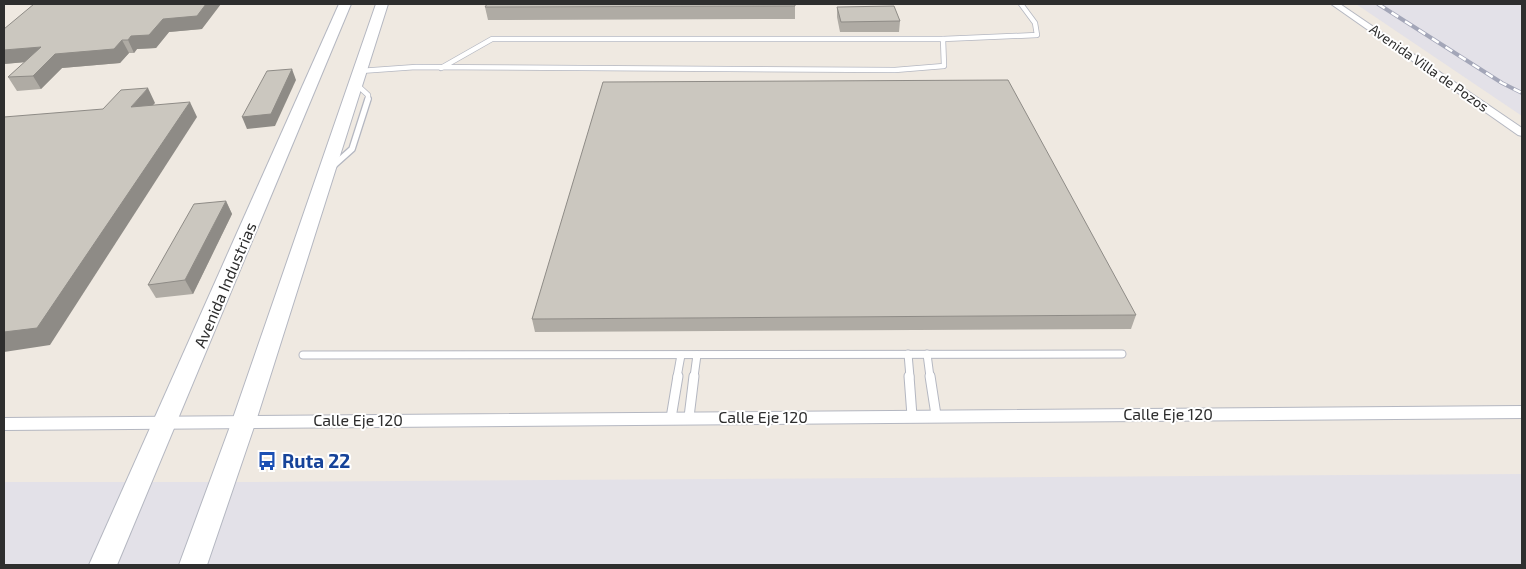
<svg xmlns="http://www.w3.org/2000/svg" width="1526" height="569" font-family="'Exo 2',sans-serif">
	<style>
		.industrial { fill: #e3e1e8 }
		.lines { fill: none; stroke-linecap: round; stroke-linejoin: round }
		.lane-far3-casing { stroke: #b4b7c1; stroke-width: 6 }
		.lane-far2-casing { stroke: #b4b7c1; stroke-width: 8 }
		.lane-far1-casing { stroke: #b4b7c1; stroke-width: 9 }
		.lane-casing { stroke: #b4b7c1; stroke-width: 11 }
		.street-casing { stroke: #b4b7c1; stroke-width: 2 }
		.secondary-casing { stroke: #b4b7c1; stroke-width: 2 }
		.lane-far3 { stroke: #fff; stroke-width: 4.5 }
		.lane-far2 { stroke: #fff; stroke-width: 5.5 }
		.lane-far1 { stroke: #fff; stroke-width: 7 }
		.lane { stroke: #fff; stroke-width: 9 }
		.street { fill: #fff; fill-rule: evenodd }
		.secondary { fill: #fff; fill-rule: evenodd }
		.rail-casing { stroke: #a3a6b8; stroke-width: 4 }
		.rail { stroke: #fff; stroke-width: 2.5; stroke-dasharray: 8; stroke-linecap: butt }
		.wall { fill: #afaba4 }
		.shaded-wall { fill: #8e8b86 }
		.building { fill: #cbc7bf; stroke: #8e8b86 }
		.labels { text-anchor: middle; stroke-width: 4; stroke-linejoin: round; paint-order: stroke }
		.far-street-label { font-size: 14px; fill: #2e2e2e; stroke: #fff }
		.street-label { font-size: 16px; fill: #2e2e2e; stroke: #fff }
		.near-transit-label { font-size: 19px; font-weight: bold; fill: #164399; stroke: #fff; text-anchor: start }
	</style>
	<rect width="100%" height="100%" fill="#efe9e1"/>
	<g class="industrial">
		<path d="M1356,4H1522V116Z"/>
		<path d="M1522,474V565H4V482H236Z"/>
	</g>
	<g class="lines">
		<g class="lane-far3-casing">
			<g id="lane-far3">
				<path d="M441,68L492,39H943L1037,35L1035,23L1021,4"/>
				<path d="M360,71L416,67L895,70L944,66L943,39"/>
				<path d="M356,84L368,95V100"/>
			</g>
		</g>
		<g class="lane-far2-casing">
			<path id="lane-far2" d="M333,166L352,149L368,99"/>
		</g>
		<g class="lane-far1-casing">
			<g id="lane-far1">
				<path d="M908,354L910,377"/>
				<path d="M927,354L930,377"/>
				<path d="M303,355L1122,354"/>
				<path d="M677,377L681,355"/>
				<path d="M694,377L697,355"/>
			</g>
		</g>
		<g class="lane-casing">
			<g id="lane">
				<path d="M909,376L912,416"/>
				<path d="M930,376L936,415"/>
				<path d="M689,417L694,376"/>
				<path d="M671,418L678,376"/>
			</g>
		</g>
		<g class="street-casing">
			<g id="street">
				<path d="M1331,4H1340L1522,128V136L1518,135Z"/>
				<path d="M1522,406V418L4,430V418Z"/>
			</g>
		</g>
		<g class="secondary-casing">
			<g id="secondary">
				<path d="M339,4H351L117,565H89Z"/>
				<path d="M376,4H388L256,421L207,565H179L232,421Z"/>
			</g>
		</g>
		<use href="#lane-far3" class="lane-far3"/>
		<use href="#lane-far2" class="lane-far2"/>
		<use href="#lane-far1" class="lane-far1"/>
		<use href="#lane" class="lane"/>
		<use href="#street" class="street"/>
		<use href="#secondary" class="secondary"/>
		<g class="rail-casing">
			<path id="rail" d="M1378,4L1502,83L1522,93"/>
		</g>
		<use href="#rail" class="rail"/>
	</g>
	<g class="wall">
		<path d="M795,6V19L488,20L485,7Z"/>
		<path d="M837,7L900,21L899,32H840L837,17Z"/>
		<path d="M4,29H202L169,32L156,48L137,49L134,53H129L120,63L62,68L41,89L17,91L8,77L25,62L4,64Z"/>
		<path d="M226,201L232,214L193,294L156,298L148,285Z"/>
		<path d="M1136,315L1131,329L535,332L532,319Z"/>
	</g>
	<g class="shaded-wall">
		<path d="M206,4H221L202,29L169,32L156,48L137,49L134,53L128,40L131,36L163,19Z"/>
		<path d="M122,40L129,53L120,63L62,68L41,89L33,76L49,60L4,64V50L41,47L55,54Z"/>
		<path d="M292,69L296,80L275,126L247,129L242,117Z"/>
		<path d="M148,88L155,103L138,122L131,107Z"/>
		<path d="M190,102L197,117L50,345L4,352V332Z"/>
		<path d="M226,201L232,214L193,294L185,280Z"/>
	</g>
	<g class="building">
		<path d="M34,4H206L197,16L163,19L149,35L131,36L128,40H122L114,49L55,54L33,76L8,77L41,47L4,50V29Z"/>
		<path d="M487,4H795V6L485,7Z"/>
		<path d="M894,6L900,21L841,22L837,7Z"/>
		<path d="M292,69L271,114L242,117L267,71Z"/>
		<path d="M1008,80L1136,315L532,319L603,82Z"/>
		<path d="M148,88L131,107L190,102L37,328L4,332V117L103,109L121,90Z"/>
		<path d="M226,201L185,280L148,285L194,204Z"/>
	</g>
	<defs>
		<g id="bus-bare" transform="scale(1.5)"><path d="M-5-6H5V4H4V6H2V4H-2V6H-4V4H-5ZM-3.5-4V0h7V-4ZM-3.5 1.2v1.5H-2V1.2ZM2 1.2v1.5H3.5V1.2Z" fill="#1a4fb4" stroke="#fff" stroke-width="2.5" paint-order="stroke"/></g>
	</defs>
	<g fill-rule="evenodd">
		<use href="#bus-bare" x="267" y="461"/>
	</g>
	<g class="labels">
		<g class="far-street-label">
			<text transform="translate(1429 68) rotate(35)" y="5">Avenida Villa de Pozos</text>
		</g>
		<g class="street-label">
			<text transform="translate(225 285) rotate(-67)" y="6">Avenida Industrias</text>
			<text x="1168" y="420">Calle Eje 120</text>
			<text x="763" y="423">Calle Eje 120</text>
			<text x="358" y="426">Calle Eje 120</text>
		</g>
		<g class="near-transit-label">
			<text x="282" y="468">Ruta 22</text>
		</g>
	</g>
	<rect width="1526" height="569" fill="none" stroke="#2e2e2e" stroke-width="10"/>
</svg>
